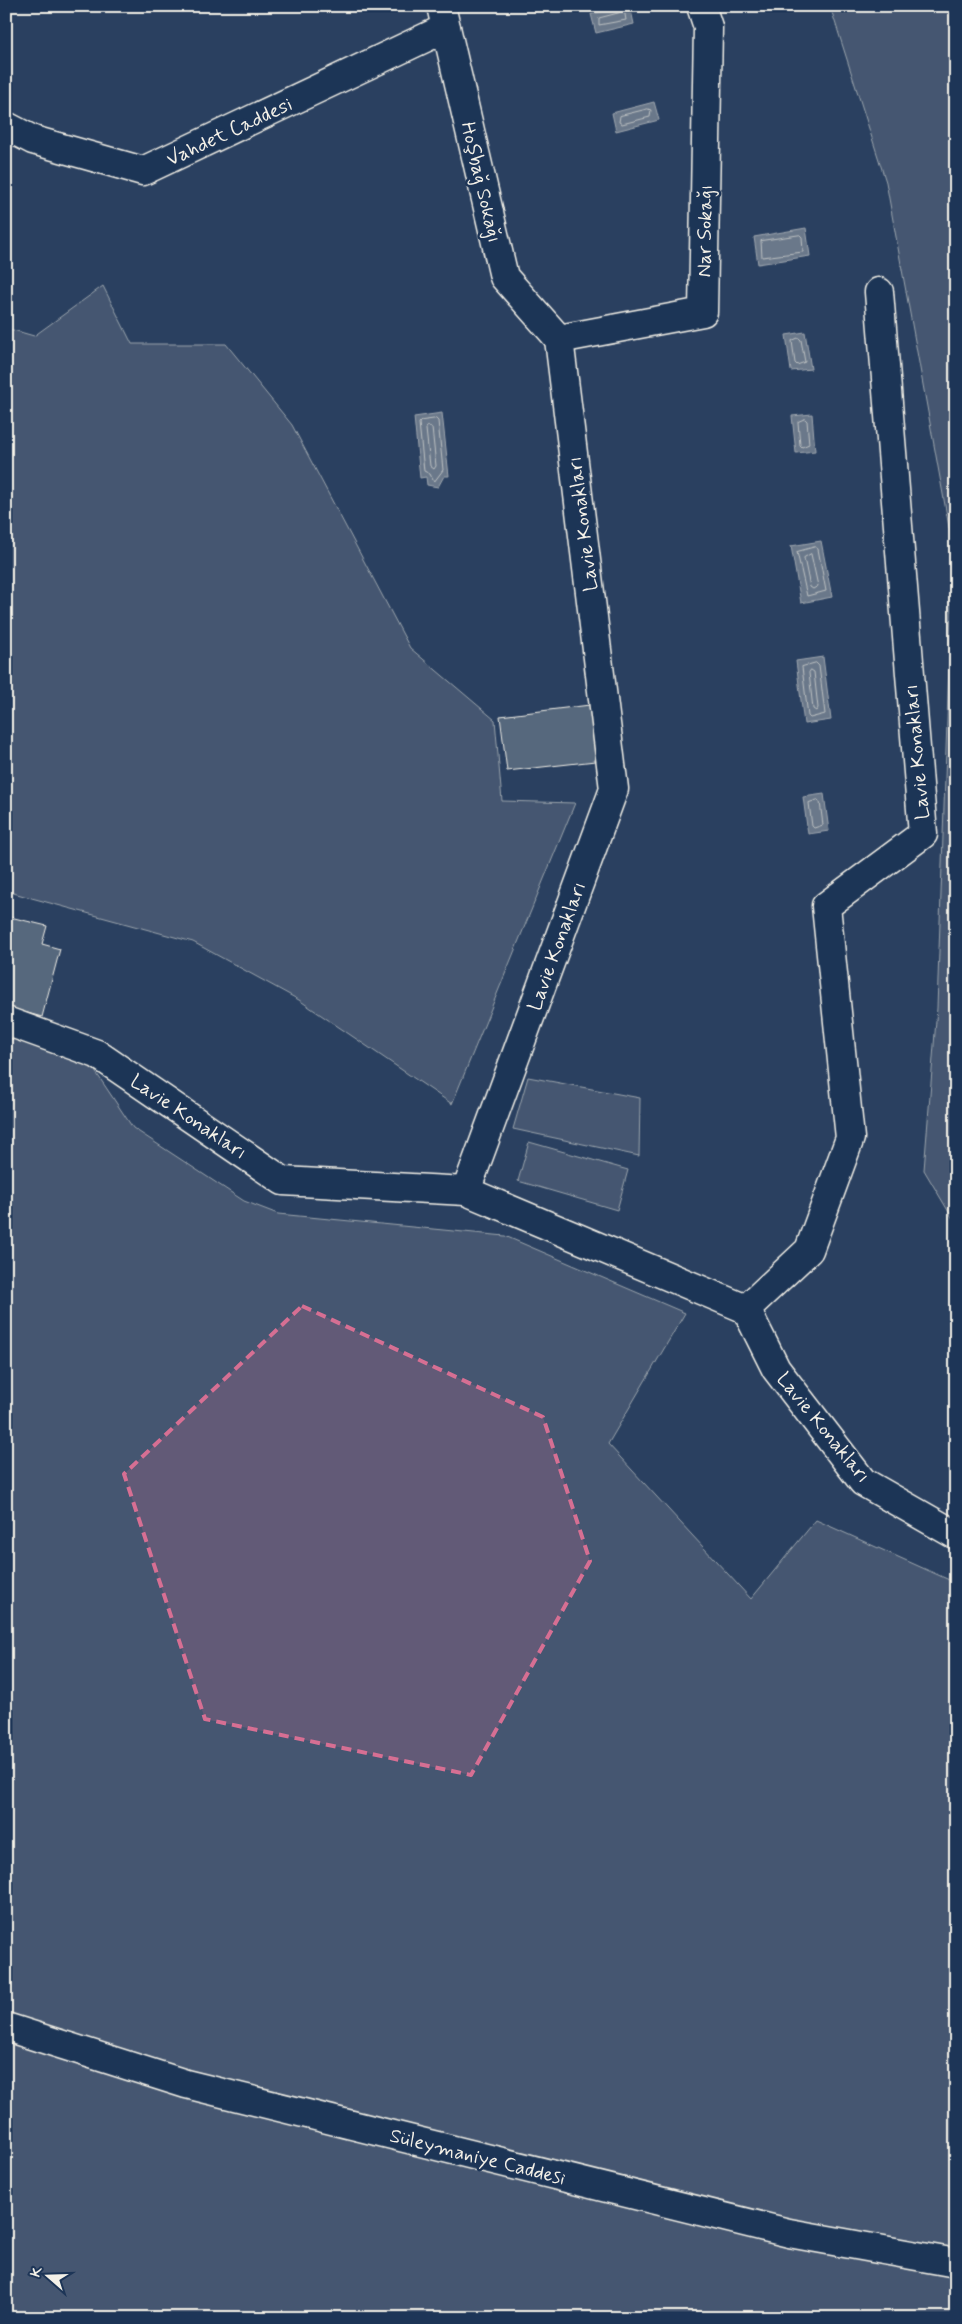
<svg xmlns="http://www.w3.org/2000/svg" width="962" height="2324" font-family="Mynerve,sans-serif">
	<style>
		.green { fill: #445771; stroke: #9ca4ac }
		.water { fill: #6a788a; stroke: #a1a8b0 }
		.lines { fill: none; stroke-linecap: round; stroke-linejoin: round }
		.shore { stroke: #bdc1c2; stroke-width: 1 }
		.building { fill: #56677d; stroke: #f4f1e8 }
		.minor-casing { stroke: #f4f1e8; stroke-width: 31 }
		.minor { stroke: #1d3557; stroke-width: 28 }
		.marked { fill: #d66f93; fill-opacity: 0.2; stroke: #d66f93; stroke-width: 4; stroke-dasharray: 10 6; stroke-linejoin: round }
		.labels { text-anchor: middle; stroke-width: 5; stroke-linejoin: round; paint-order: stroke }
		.street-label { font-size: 20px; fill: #f4f1e8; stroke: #1d3557 }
	</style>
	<rect width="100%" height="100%" fill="#2a4060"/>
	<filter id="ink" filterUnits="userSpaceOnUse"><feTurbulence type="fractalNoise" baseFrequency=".02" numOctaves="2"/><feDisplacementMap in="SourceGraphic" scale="10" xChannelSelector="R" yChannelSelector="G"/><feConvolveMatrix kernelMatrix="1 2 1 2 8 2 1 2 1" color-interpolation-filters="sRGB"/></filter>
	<g filter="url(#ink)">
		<g class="green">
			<path d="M830,6H956V1224L924,1170L937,1008L953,549L886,182Z"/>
			<path d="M103,286L132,344H226L292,425L410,648L495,720L502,801L575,803L452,1104L299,1000L193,942L6,891V328L34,336Z"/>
			<path d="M6,1034L91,1065L133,1128L244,1201L278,1214L505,1236L685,1313L608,1444L751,1599L816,1520L956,1583V2318H6Z"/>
			<path d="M528,1077L640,1098L639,1156L513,1129Z"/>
			<path d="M529,1142L628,1170L617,1210L518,1181Z"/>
		</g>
		<g class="water">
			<path d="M630,6L634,24L596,33L591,14Z"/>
			<path d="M654,102L659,120L616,131L612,113Z"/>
			<path d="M806,228L810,256L758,264L754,237Z"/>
			<path d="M805,332L811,369L791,371L786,335Z"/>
			<path d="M442,413L449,476H444L438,487L427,485L426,477L420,478L414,417Z"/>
			<path d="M812,414L815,451L796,453L792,416Z"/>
			<path d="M821,541L832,597L801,603L791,546Z"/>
			<path d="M823,657L831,720L804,724L796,661Z"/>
			<path d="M824,794L829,831L808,834L803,797Z"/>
		</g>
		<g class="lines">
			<g class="shore">
				<path d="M624,9L626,20L599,25V18L618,13Z"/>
				<path d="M648,109L651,110L650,117L622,124L619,122L620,116Z"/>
				<path d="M800,235L802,237L803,252L762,257L761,241Z"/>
				<path d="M799,338L801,340L805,362L797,365L795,363L792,341Z"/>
				<path d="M436,419L438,421L443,470L434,482L430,474L424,471L419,423L421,421Z"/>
				<path d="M805,419L807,421L809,444L802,447L800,445L798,422Z"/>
				<path d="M428,426L432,428L436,466L434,469L430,466L426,429Z"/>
				<path d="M815,547L818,549L826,591L807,596L797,552Z"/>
				<path d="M811,554L818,586L813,589L810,587L804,558Z"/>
				<path d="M816,663L819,666L825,714L810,718L808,716L802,667Z"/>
				<path d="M811,670L814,672L818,708L816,711L813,709L809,673Z"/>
				<path d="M818,800L820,802L823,825L814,828L812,826L809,803Z"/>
			</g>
		</g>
		<g class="building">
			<path d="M598,704L604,760L507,771L500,716Z"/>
			<path d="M6,916L47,926L42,944L60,949L42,1017L6,1007Z"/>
		</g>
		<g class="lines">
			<g class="minor-casing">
				<g id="minor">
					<path d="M441,6L504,277L559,339"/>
					<path d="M6,126L33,140L143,171L446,28"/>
					<path d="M559,339L614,789L466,1191L746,1309L809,1250L850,1138L826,906L923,834L879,292"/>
					<path d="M559,339L703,312L708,27L701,6"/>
					<path d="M6,1021L97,1054L283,1181L466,1191"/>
					<path d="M746,1309L776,1369L863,1482L956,1535"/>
					<path d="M6,2027L186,2084L789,2233L956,2263"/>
				</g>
			</g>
			<use href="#minor" class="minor"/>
		</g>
	</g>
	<path class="marked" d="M302,1306L543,1417L590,1561L471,1775L205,1719L124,1474Z"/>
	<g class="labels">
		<g class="street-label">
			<text transform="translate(229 131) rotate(-25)" y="7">Vahdet Caddesi</text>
			<text transform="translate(482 182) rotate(77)" y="7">Hoşbağ Sokağı</text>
			<text transform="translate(704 231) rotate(-89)" y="7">Nar Sokağı</text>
			<text transform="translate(582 524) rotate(-97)" y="7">Lavie Konakları</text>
			<text transform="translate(916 752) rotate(-95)" y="7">Lavie Konakları</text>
			<text transform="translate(556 946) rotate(-70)" y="7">Lavie Konakları</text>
			<text transform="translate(189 1116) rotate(34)" y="7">Lavie Konakları</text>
			<text transform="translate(824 1427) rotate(51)" y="7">Lavie Konakları</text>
			<text transform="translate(478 2156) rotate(14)" y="7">Süleymaniye Caddesi</text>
		</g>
	</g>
	<rect width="962" height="2324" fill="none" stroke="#1d3557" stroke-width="25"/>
	<rect x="12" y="12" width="937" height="2299" fill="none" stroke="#f4f1e8" stroke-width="2" filter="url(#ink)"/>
	<g transform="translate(48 2276) rotate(290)" stroke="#1d3557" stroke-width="4" paint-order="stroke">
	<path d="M0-4L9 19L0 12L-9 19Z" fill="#f4f1e8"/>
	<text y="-8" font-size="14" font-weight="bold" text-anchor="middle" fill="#f4f1e8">K</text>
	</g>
</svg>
